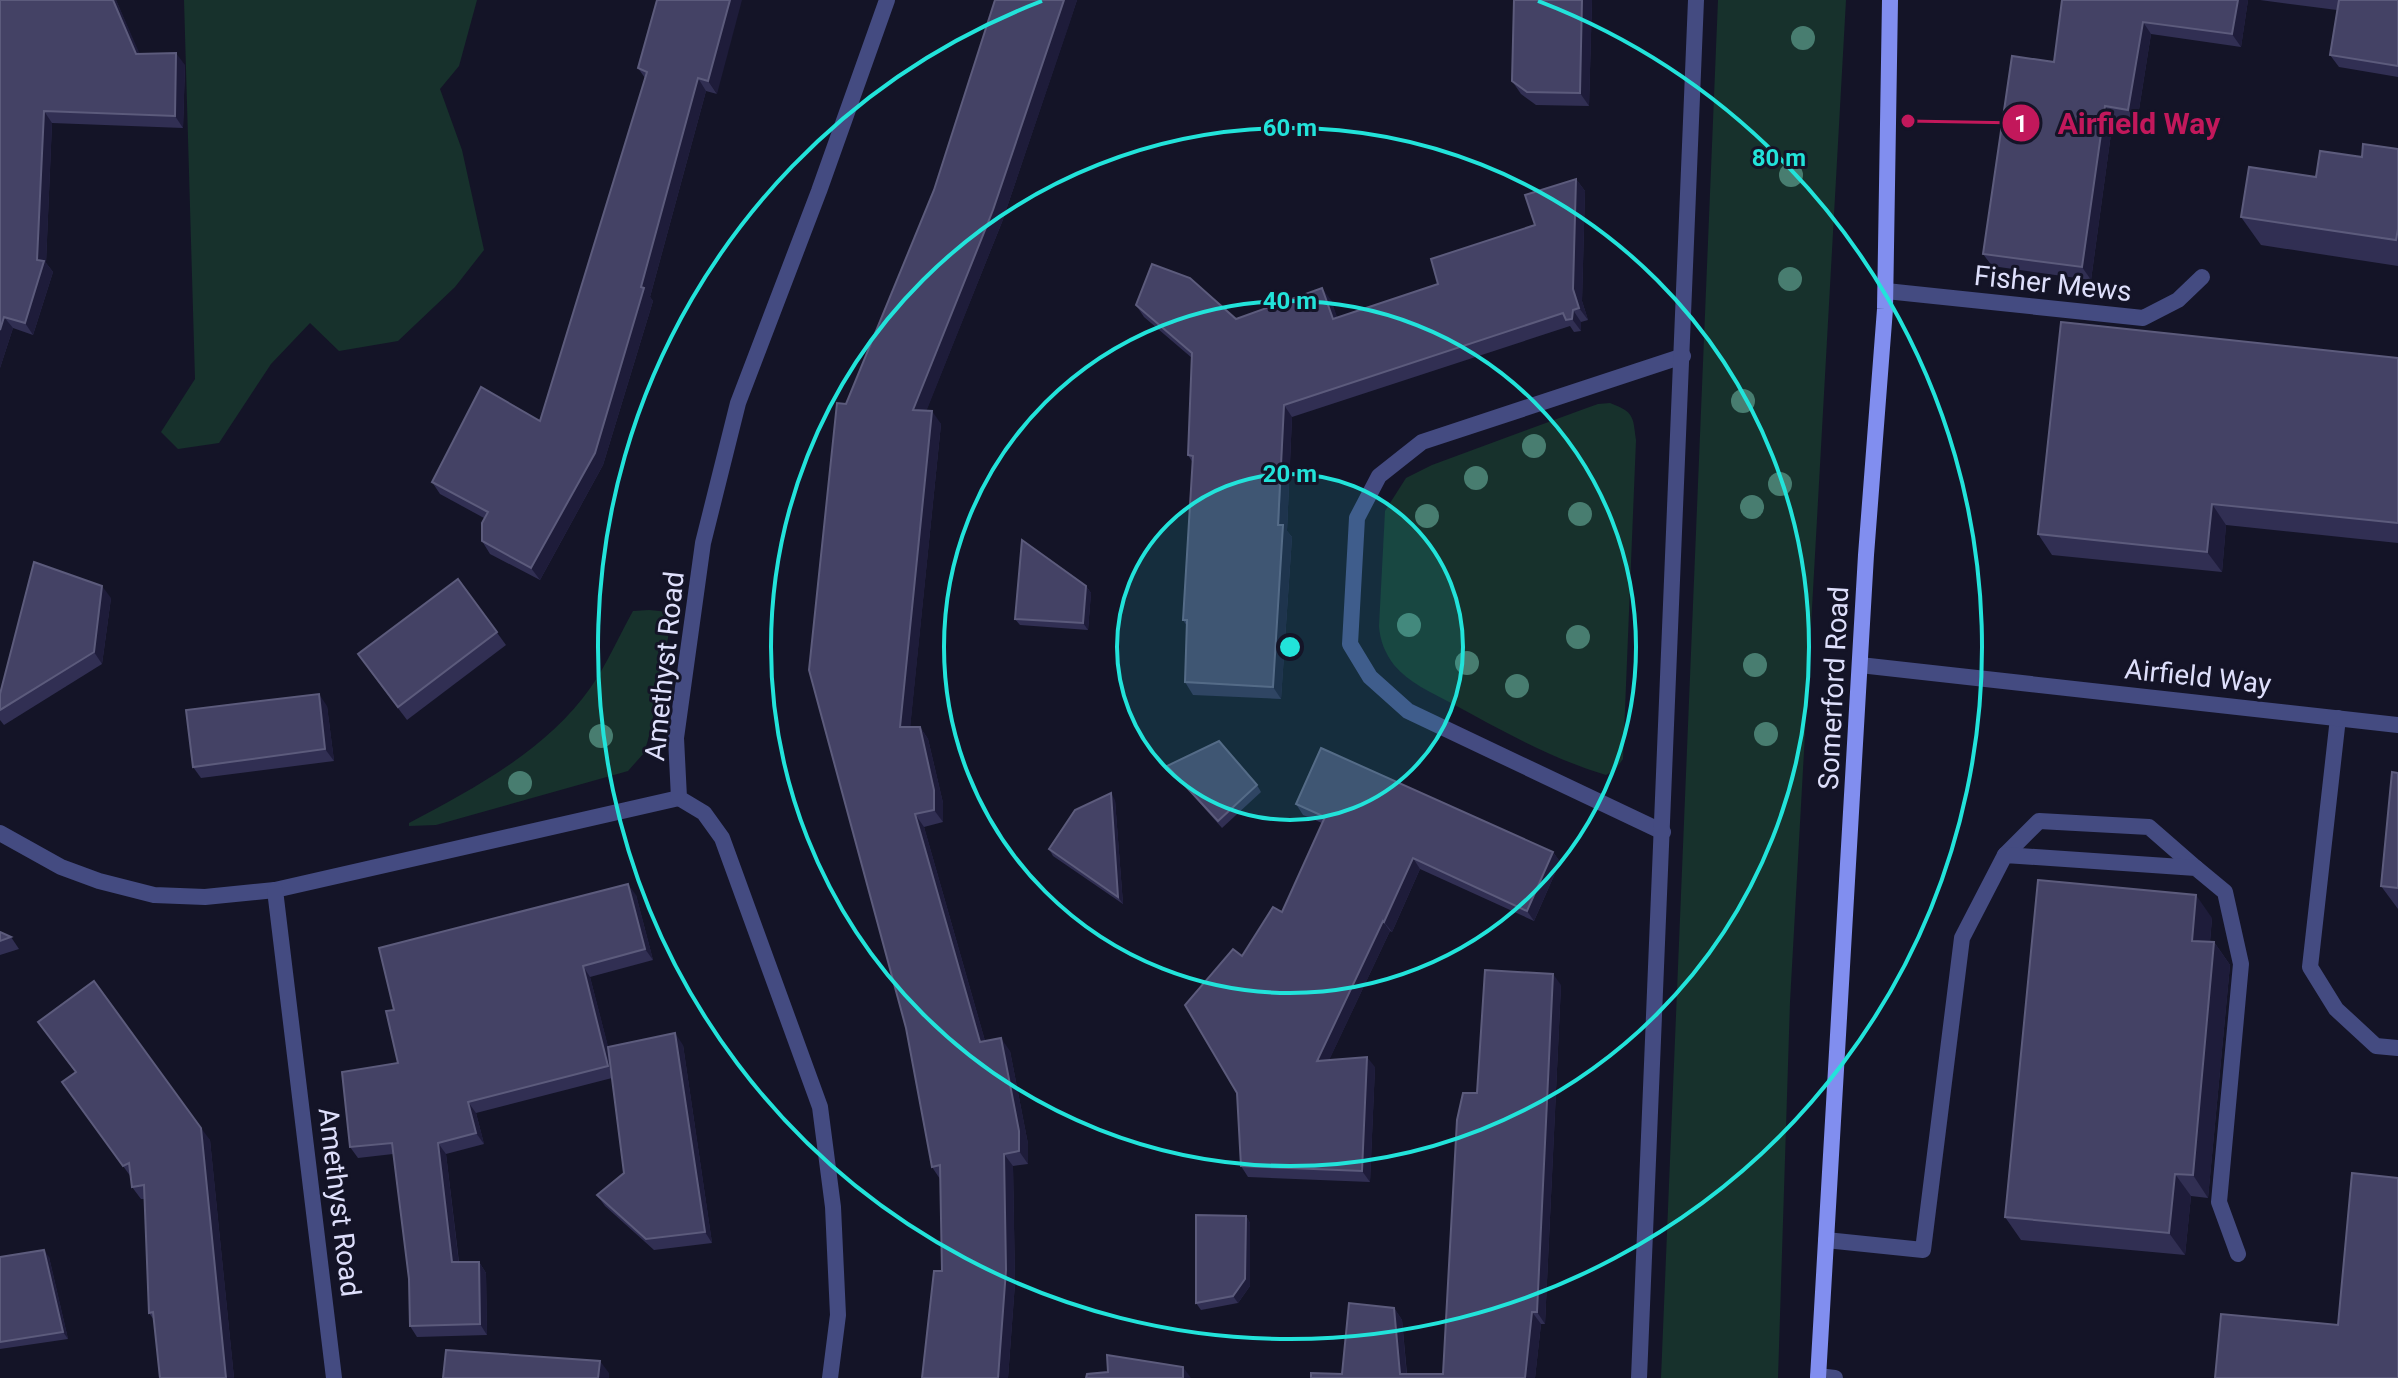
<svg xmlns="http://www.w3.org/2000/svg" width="2398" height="1378" font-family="Roboto,sans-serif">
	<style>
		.green { fill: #17312c }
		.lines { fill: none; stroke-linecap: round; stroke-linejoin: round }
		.lane { stroke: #444b81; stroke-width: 16 }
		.street { stroke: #444b81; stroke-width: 16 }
		.secondary { stroke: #818eef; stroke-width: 16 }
		.tree { fill: #487d70 }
		.wall { fill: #312f53 }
		.shaded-wall { fill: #1e1c3a }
		.building { fill: #444265; stroke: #5c5b7c; stroke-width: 2 }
		.ring { fill: none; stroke: #22e3da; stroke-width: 4 }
		.labels { text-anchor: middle; stroke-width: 6; stroke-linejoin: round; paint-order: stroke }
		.street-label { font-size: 28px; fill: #dedffb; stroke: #141427 }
		.centre { fill: #22e3da; stroke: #141427; stroke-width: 4 }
		.ring-label { font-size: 24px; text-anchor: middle; font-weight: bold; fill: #22e3da; stroke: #141427; stroke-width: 6; stroke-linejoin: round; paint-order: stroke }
		.leader { fill: none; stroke: #c2185b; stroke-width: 3 }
		.callout-dot { fill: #c2185b; stroke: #141427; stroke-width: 3 }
		.mark-label { font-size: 24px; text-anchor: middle; font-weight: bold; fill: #fff }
		.callout-label { font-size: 30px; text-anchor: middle; font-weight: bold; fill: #c2185b; stroke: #141427; stroke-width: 6; stroke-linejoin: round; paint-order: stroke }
	</style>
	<rect width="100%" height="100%" fill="#141427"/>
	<g class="green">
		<path d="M184,0H477L459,66L440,89L462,150L484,250L455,287L398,341L339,351L310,323L271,364L219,443L178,449L161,432L195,379Z"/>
		<path d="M1718,0H1846L1790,1002L1778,1378H1661Z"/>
		<path d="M1610,403C1634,412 1633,416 1636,440L1623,759L1615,770L1606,775C1552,759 1501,730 1451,703C1431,692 1409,683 1394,665C1385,653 1380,641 1379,626L1385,511L1406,478L1432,465L1584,409L1598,404Z"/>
		<path d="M649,610L669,612L671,622L650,733L644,753L628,771L436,825L409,826V823C475,788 547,750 591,687C607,664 619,636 633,611Z"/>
	</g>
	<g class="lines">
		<g class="lane">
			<path d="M2338,718L2310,967L2336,1009L2376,1046L2398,1048"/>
			<path d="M2005,855L2039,821L2149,827L2196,868"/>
			<path d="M1826,1240L1923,1250L1962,938L2005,855L2196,868L2225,892L2241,964L2219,1202L2238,1254"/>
			<path d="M1818,1376L1835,1378"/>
		</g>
		<g class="street">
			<path d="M1886,291L2143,318L2178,300L2202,277"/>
			<path d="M1860,665L2398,725"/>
			<path d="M1663,832L1408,711L1370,677L1350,644L1357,518L1379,476L1422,442L1683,356"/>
			<path d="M0,833L61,867L99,881L154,895L205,897L275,890L679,798"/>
			<path d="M275,890L334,1378"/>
			<path d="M830,1378L838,1315L833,1207L820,1107L722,838L704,813L679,798L676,738L703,543L738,403L819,191L887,0"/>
			<path d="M1639,1378L1696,0"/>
		</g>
		<path class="secondary" d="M1818,1378L1866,555L1885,309L1890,0"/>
	</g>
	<g class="tree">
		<circle cx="1803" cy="38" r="12"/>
		<circle cx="1791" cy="175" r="12"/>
		<circle cx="1790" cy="279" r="12"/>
		<circle cx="1743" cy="401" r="12"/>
		<circle cx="1534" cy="446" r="12"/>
		<circle cx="1476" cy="478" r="12"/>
		<circle cx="1780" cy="484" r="12"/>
		<circle cx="1752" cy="507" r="12"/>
		<circle cx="1580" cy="514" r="12"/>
		<circle cx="1427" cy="516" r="12"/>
		<circle cx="1409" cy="625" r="12"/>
		<circle cx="1578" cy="637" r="12"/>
		<circle cx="1467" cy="663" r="12"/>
		<circle cx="1755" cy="665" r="12"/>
		<circle cx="1517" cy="686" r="12"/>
		<circle cx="1766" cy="734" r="12"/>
		<circle cx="601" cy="736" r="12"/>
		<circle cx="520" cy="783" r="12"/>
	</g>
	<g class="wall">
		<path d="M0,0H116L139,54L185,65L183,128L52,123L46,263L53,272L33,335L13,328L0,368Z"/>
		<path d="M657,0L717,94L706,91L650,297L653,301L603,465L540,580L490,554L482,541L484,518L440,494L432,482L540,421L645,78L638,68Z"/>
		<path d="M995,0H1077L1002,222L926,411L941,424L910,727H920L928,739L943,803V822L924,827L985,1041L1010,1051L1028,1144V1164L1013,1166L1015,1283L1008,1378H922L942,1271L940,1179L932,1167L846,404L934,190Z"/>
		<path d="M1592,0L1589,106L1536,105L1521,94L1512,81Z"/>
		<path d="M2062,0H2248L2241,47L2151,34L2137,122L2113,119L2091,280L1992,266L1983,254L2054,62Z"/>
		<path d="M2260,0H2398V77L2339,67L2330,55L2337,10Z"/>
		<path d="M2398,149V266L2261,245L2241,217L2316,177L2362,157Z"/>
		<path d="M1576,179L1585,191L1582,301L1588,320L1581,322V331L1574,332L1570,326L1292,417L1287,531L1292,537L1281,699L1193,695L1185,682L1187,626L1183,620L1193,463L1188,455L1192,358L1144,317L1136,305L1236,319L1331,300L1337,318L1438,284L1535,225Z"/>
		<path d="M2398,358V543L2226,525L2222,572L2052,555L2038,534Z"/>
		<path d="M458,579L506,645L407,720L367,667Z"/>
		<path d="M1086,586L1091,593L1088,630L1020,625L1015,619Z"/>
		<path d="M111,598L102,664L4,725L0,720V694Z"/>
		<path d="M327,706L334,761L201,778L193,767Z"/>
		<path d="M1167,766L1257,785L1261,792L1222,828Z"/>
		<path d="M2398,773V909L2381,886Z"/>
		<path d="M1115,800L1123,904L1053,856L1049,849Z"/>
		<path d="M1296,804L1553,852L1560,862L1534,921L1420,869L1392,932L1390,931L1329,1060L1375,1067L1370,1182L1248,1177L1241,1166L1242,956L1282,912L1322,823L1303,815Z"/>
		<path d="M636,895L653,960L590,977L608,1047L683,1045L712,1243L654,1250L605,1206L597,1195L624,1173L612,1078L476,1113L484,1144L446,1154L459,1262H479L486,1273L487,1335L417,1337L410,1326L409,1279L393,1154L358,1158L350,1147L398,1063L394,1010Z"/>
		<path d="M2212,918L2210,942H2214L2230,965L2208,1198L2191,1196L2185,1255L2021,1240L2005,1217Z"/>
		<path d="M0,932L11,937L19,949L0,955Z"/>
		<path d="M1561,985L1545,1324H1541L1535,1378H1311L1342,1374L1394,1308L1402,1320L1407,1374H1443L1477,1093Z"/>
		<path d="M38,1022L210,1140L234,1378H160L154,1320L149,1313L145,1199H141L132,1187L131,1177L62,1082L75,1072Z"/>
		<path d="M1246,1216L1250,1223V1286L1238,1303L1201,1310L1196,1303Z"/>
		<path d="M0,1257H49L68,1339L0,1349Z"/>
	</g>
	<g class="shaded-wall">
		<path d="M113,0H116L145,66L136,54Z"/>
		<path d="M730,0H742L717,94L708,81Z"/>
		<path d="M1064,0H1077L1070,22L1002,222L922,422L913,410Z"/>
		<path d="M1582,0H1592L1589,106L1580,93Z"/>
		<path d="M2238,0H2248L2241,47L2232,34Z"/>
		<path d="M2143,22L2151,34L2137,122L2128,110Z"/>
		<path d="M176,53L185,65L183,128L175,116Z"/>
		<path d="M698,78L706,91L650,297L653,301L603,465L540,580L531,568L641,287Z"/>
		<path d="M2105,106L2113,119L2091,280L2082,267Z"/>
		<path d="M44,111L52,123L46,263L53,272L33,335L25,323L37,260Z"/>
		<path d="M1576,179L1585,191L1582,301L1588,320L1579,308L1573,289Z"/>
		<path d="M1322,288L1331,300L1342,331L1333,319Z"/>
		<path d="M1573,310L1581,322V331L1572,319Z"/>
		<path d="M4,317L13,328L0,368V330Z"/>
		<path d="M1284,405L1292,417L1287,531L1292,537L1281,699L1273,687Z"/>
		<path d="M932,411L941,424L909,739L900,727Z"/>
		<path d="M2212,504L2226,525L2222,572L2207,552Z"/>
		<path d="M102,586L111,598L102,664L94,652Z"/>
		<path d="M1086,586L1091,593L1088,630L1083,623Z"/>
		<path d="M319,694L327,706L334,761L325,749Z"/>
		<path d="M920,727L928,739L943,803V822L934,810Z"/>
		<path d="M1111,793L1115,800L1123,904L1118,897Z"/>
		<path d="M915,814L924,827L989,1055L980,1042Z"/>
		<path d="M1553,852L1560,862L1534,921L1527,911Z"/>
		<path d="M1413,858L1420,869L1392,932L1384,922Z"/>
		<path d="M628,884L636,895L653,960L645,949Z"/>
		<path d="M2196,895L2212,918L2208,963L2192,941Z"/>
		<path d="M1383,921L1390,931L1324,1071L1317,1061Z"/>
		<path d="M2214,942L2230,965L2208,1198L2193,1175Z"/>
		<path d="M583,966L590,977L616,1077L608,1066Z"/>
		<path d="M1553,974L1561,985L1545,1324L1537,1312Z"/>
		<path d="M675,1033L683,1045L712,1243L705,1232Z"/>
		<path d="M1001,1038L1010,1051L1028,1144V1164L1019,1151Z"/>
		<path d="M1367,1057L1375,1067L1370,1182L1362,1171Z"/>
		<path d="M468,1102L476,1113L484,1144L476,1133Z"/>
		<path d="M201,1128L210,1140L234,1378H226Z"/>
		<path d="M438,1143L446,1154L460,1273L452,1262Z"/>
		<path d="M1004,1154L1013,1166L1015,1283L1008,1378H998Z"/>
		<path d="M2175,1174L2191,1196L2185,1255L2169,1233Z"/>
		<path d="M1246,1216L1250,1223V1286L1238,1303L1233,1296Z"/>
		<path d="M44,1250L49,1257L68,1339L63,1332Z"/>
		<path d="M479,1262L486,1273L487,1335L480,1324Z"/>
		<path d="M1394,1308L1402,1320L1407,1378L1400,1374Z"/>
		<path d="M1532,1312L1541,1324L1535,1378H1525Z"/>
		<path d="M600,1361L609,1373V1378H598Z"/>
		<path d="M1183,1367L1191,1378H1183Z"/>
	</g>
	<g class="building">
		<path d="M0,0H113L136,54L176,53L175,116L44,111L37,260L44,261L25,323L4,317L0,330Z"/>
		<path d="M657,0H730L708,81L698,78L641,287L644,288L595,453L531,568L482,541V523L488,512L432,482L481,387L540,421L647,72L638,68Z"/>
		<path d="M995,0H1064L993,210L913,410L932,411L900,727H920L934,790V810L915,814L980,1042L1001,1038L1019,1131V1151L1004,1154L1006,1270L998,1378H922L934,1271H942L940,1165L932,1167L906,1028L809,670L837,403L846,404L934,190Z"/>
		<path d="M1514,0H1582L1580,93L1527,92L1512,81Z"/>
		<path d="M2062,0H2238L2232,34L2143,22L2128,110L2105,106L2082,267L1983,254L2012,56L2054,62Z"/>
		<path d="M2339,0H2398V66L2330,55Z"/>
		<path d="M2363,144L2398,149V229L2396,240L2241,217L2249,167L2316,177L2320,151L2362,157Z"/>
		<path d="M1576,179L1573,289L1579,308L1573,310L1572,319L1566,320L1563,313L1284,405L1278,525H1283L1273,687L1185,682L1187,620H1183L1193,456L1188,455L1192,353L1136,305L1152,264L1190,278L1236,319L1322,288L1333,319L1438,284L1431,259L1535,225L1525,195Z"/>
		<path d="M2061,322L2398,358V523L2212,504L2207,552L2038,534Z"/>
		<path d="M1022,540L1086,586L1083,623L1015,619Z"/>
		<path d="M34,562L102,586L94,652L0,710V694Z"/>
		<path d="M458,579L497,632L398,707L358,654Z"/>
		<path d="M319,694L325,749L193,767L186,710Z"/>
		<path d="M1219,741L1257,785L1218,821L1167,766Z"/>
		<path d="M1321,748L1553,852L1527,911L1413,858L1384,922L1383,921L1317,1061L1367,1057L1362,1171L1241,1166L1237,1093L1185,1005L1233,949L1242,956L1273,907L1282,912L1325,817L1296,804Z"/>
		<path d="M2392,772L2398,773V888L2381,886Z"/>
		<path d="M1111,793L1118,897L1049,849L1075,810Z"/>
		<path d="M2038,880L2196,895L2192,941L2214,942L2193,1175L2175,1174L2169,1233L2005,1217Z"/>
		<path d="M628,884L645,949L583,966L608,1066L468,1102L476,1133L438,1143L452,1262H479L480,1324L410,1326L409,1279L392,1143L350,1147L342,1072L398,1063L386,1011L394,1010L379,948Z"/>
		<path d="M0,932L11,937L0,941Z"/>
		<path d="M1485,970L1553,974L1537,1312H1532L1525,1378H1311V1373L1342,1374L1349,1303L1394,1308L1400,1374H1443L1457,1120L1463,1093H1477Z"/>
		<path d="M94,981L201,1128L226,1378H160L153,1312L149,1313L144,1185L132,1187L129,1163L123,1166L62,1082L76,1072L38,1022Z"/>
		<path d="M675,1033L705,1232L646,1239L597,1195L624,1173L608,1047Z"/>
		<path d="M2352,1173L2398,1178V1378H2215L2221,1314L2338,1325Z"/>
		<path d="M1196,1215L1246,1216L1245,1279L1233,1296L1196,1303Z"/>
		<path d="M44,1250L63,1332L0,1342V1257Z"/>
		<path d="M446,1350L600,1361L598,1378H443Z"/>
		<path d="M1107,1355L1183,1367V1378H1086L1087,1374L1108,1372Z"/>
	</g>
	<circle cx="1290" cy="647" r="173" fill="#22e3da" fill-opacity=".12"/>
	<g class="ring">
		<circle cx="1290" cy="647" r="173"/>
		<circle cx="1290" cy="647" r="346"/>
		<circle cx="1290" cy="647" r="519"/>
		<path d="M1538 1A692 692 0 1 1 1042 1"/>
	</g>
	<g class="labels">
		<g class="street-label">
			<text transform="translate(2053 283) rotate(6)" y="10">Fisher Mews</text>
			<text transform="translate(664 666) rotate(-84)" y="10">Amethyst Road</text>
			<text transform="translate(2198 676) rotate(6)" y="10">Airfield Way</text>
			<text transform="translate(1833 688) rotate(-87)" y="10">Somerford Road</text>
			<text transform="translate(340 1202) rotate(83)" y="10">Amethyst Road</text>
		</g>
	</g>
	<circle cx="1290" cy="647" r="12" class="centre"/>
	<g class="ring-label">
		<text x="1290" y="136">60 m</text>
		<text x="1779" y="166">80 m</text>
		<text x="1290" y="309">40 m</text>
		<text x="1290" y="482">20 m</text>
	</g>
	<path class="leader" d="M1908 121L2021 123"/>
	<g class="callout-dot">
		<circle cx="1908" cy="121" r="8"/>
		<circle cx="2021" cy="123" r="20"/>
	</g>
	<g class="mark-label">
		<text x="2021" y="132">1</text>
	</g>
	<g class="callout-label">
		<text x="2139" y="134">Airfield Way</text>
	</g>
</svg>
